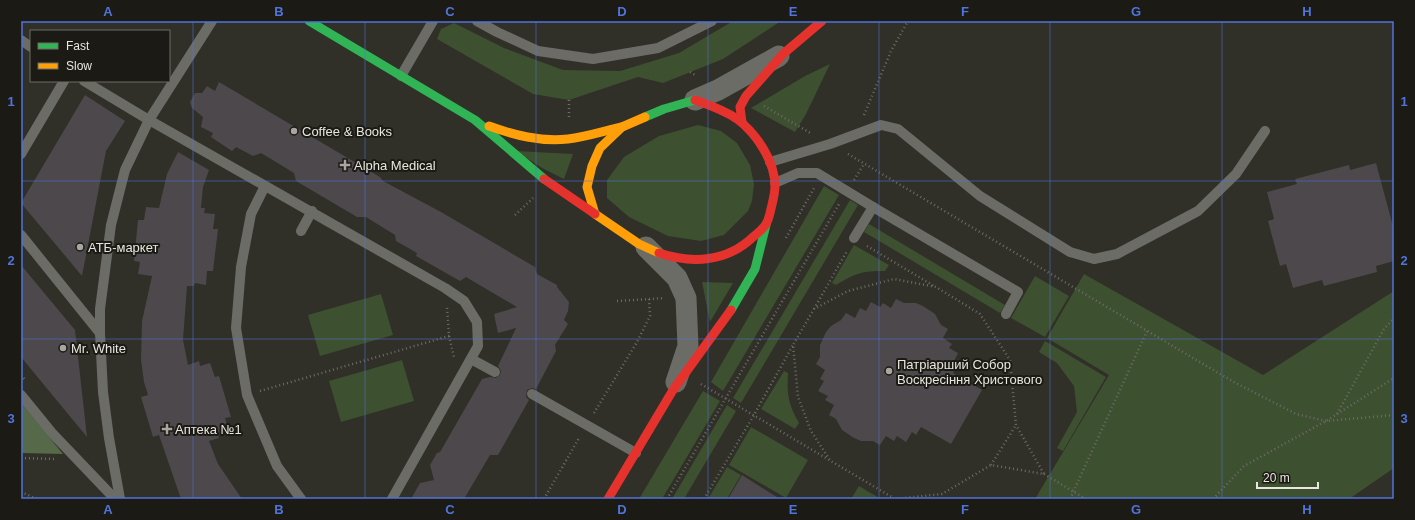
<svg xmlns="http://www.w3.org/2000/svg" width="1415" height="520" font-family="Arial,sans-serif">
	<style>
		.green { fill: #3d5030 }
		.forest { fill: #566a49 }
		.building { fill: #4c484c }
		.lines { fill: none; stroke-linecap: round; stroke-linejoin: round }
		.path { stroke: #6d6c68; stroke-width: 2.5; stroke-dasharray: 1 3; stroke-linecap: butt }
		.lane { stroke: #6c6c67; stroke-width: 10 }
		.street { stroke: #6c6c67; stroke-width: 21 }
		.fast { stroke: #30b455; stroke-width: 9 }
		.slow { stroke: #ff9f0a; stroke-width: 9 }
		.jam { stroke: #e5322d; stroke-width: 9 }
		.grid { fill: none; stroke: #5074da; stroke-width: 1; stroke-opacity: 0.55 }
		.poi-dot { fill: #a8a69e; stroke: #1b1a14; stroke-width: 1.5 }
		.labels { text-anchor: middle; stroke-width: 4; stroke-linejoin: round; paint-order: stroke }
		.poi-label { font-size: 13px; fill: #e8e6de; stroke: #1b1a14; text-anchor: start }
		.neatline { fill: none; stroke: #5074da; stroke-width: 1.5 }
		.grid-label { font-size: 13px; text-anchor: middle; font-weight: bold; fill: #5074da }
	</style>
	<rect width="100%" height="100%" fill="#302f28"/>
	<g class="green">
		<path d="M733,21H781L723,59L663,83L638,77L569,100L533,94L437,39L441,29L454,23L504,48L563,70L620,71L679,53Z"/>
		<path d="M830,64L806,114L795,132L751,108L805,76Z"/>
		<path d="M698,125L721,131L737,143L750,165L754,184L752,201L748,211L724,235L701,241L668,236L629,217L607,198V180L624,157L659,136Z"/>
		<path d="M516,151L573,154L564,179L542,168Z"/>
		<path d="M824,186L839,195L723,391L711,382Z"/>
		<path d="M850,200L858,205L741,403L733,398Z"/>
		<path d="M869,224L1005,305L1000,313L864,232Z"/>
		<path d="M854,245L889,265L885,271C862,271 856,273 836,285L832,283Z"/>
		<path d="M1084,274L1263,375L1394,291V468L1349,499H1035L1109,375L1047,338Z"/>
		<path d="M1035,276L1069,296L1045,337L1011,318Z"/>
		<path d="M702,282L733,283L710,322Z"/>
		<path d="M381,294L393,335L320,356L308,315Z"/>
		<path d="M1045,341L1106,377L1063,451L1057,448L1077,412L1074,386L1057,363L1039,352Z"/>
		<path d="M402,360L414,401L341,422L329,381Z"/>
		<path d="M784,371L788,373C787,396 788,403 799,423L795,429L761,409Z"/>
		<path d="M703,391L720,401L662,499H639Z"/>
		<path d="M727,405L736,411L684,499H672Z"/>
		<path d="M751,427L808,460L786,498L729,465Z"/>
		<path d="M727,467L741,475L727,499H708Z"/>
		<path d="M859,486L881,499H851Z"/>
	</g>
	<path class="forest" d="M21,403L63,454L21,453Z"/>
	<g class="building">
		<path d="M219,82L380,177L383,181L441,212L535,267L537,274L557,285V287L569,302L568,311L564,320L568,324L555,345L556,351L536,389L532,388L527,390L526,397L529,400L498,455H490L464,499H411L420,483L434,480L430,465L437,453L440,452L482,379L490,377L496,378L500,375L501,371L498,366L516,328L498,333L494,314L517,307L466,277L460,281L416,256L417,253L396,241L395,235L366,217H357L296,181L294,173L261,153L253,156L236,147L232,151L211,137L213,133L201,127L203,117L192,108L190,102L195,93H202L207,86L215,91Z"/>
		<path d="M85,95L125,121L106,151L82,276L21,203Z"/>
		<path d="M178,152L209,170L203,187L201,208H205L204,213L215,214L213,229H218L213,271H207L206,285L195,283L194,286H187L183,340L188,365L199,361L200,366L210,363L215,377L219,376L231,417L225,418L229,432L218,435L219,438L209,441L218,464L242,499H181L159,435L153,437L141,397L148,395L144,382L141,360L142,321L152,276L138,274L140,262L134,261L138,220H144L146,207L159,208L167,174Z"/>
		<path d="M1376,163L1394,230V261L1376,266L1377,272L1324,286L1322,280L1293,288L1286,264L1280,266L1268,221L1274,219L1267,192L1297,184L1295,179L1349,165L1350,170Z"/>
		<path d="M21,265L75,330L87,437L21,357Z"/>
		<path d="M896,299L904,303H916L923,306L935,314L941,325L948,329L943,338L952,344L949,348L958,353L953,363L957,365L953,373L982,390L951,444L921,427L916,435L912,432L906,442L897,436L894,441L886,436L880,445L873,441H861L854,438L842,430L836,419L829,415L834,405L825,400L828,396L818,391L824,381L820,379L825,370L816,364L820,357V345L826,332L831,326L841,320L846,313L855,318L860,308L866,311L871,302L880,307L883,303L891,308Z"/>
		<path d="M742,475L780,499H728Z"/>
	</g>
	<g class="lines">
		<g class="path">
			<path d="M690,72L697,76"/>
			<path d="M764,106L812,134"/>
			<path d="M864,115L891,51L908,21"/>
			<path d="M569,117V100"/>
			<path d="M848,154L1232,381L1296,414L1326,421L1394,415"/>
			<path d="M854,180L864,164"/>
			<path d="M515,215L533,198"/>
			<path d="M786,238L814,188"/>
			<path d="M867,246L934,286"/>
			<path d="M617,301L664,298"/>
			<path d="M814,309L847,251"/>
			<path d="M449,336L454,357"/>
			<path d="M21,375L26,381"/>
			<path d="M701,384L895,499L942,494L991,465L1044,474L1016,425L1010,360L980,314L936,287L894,279L848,291L814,309L793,345L798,397L811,431L831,462"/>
			<path d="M260,391L449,336L447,307"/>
			<path d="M594,413L637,342L650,316L649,299"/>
			<path d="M1337,414L1384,329L1394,318"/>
			<path d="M21,458L55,459"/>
			<path d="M991,465L1016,425"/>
			<path d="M1044,474L1086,499"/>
			<path d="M21,492L37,499"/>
			<path d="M544,499L579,438"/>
			<path d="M667,499L839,204"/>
			<path d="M704,499L754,415L793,345"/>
			<path d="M1070,499L1147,331"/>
			<path d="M1213,499L1244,466L1326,421L1394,378"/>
		</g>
		<g class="lane">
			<path d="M477,21L497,32L538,51L593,59L658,48L712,21"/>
			<path d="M21,40L31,47"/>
			<path d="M401,76L433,21"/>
			<path d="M84,81L149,120L445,288L464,301L477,322L478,346L392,499"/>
			<path d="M21,154L64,81"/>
			<path d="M770,162L830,144L881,125L898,129L980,196L1070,252L1094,259L1117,254L1198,211L1236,174L1265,131"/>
			<path d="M775,183L798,173H817L873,207"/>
			<path d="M265,186L251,214L241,267L236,328L247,395L277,466L301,499"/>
			<path d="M301,231L312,211"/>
			<path d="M21,235L100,333"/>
			<path d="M854,238L873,207L1018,292L1006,314"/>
			<path d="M471,359L495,372"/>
			<path d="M532,394L636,453"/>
			<path d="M21,395L52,433L115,499"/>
			<path d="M120,499L109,438L103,392L100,333V309L111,225L125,170L149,120L212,21"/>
		</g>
		<g class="street">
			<path d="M695,100L718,90L779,56"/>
			<path d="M646,247L677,278L686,298L688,346L676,382"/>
		</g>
		<g class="fast">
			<path d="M309,21L475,120L544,179"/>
			<path d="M645,117L664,109L695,100"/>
			<path d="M731,310L755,269L766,225"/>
		</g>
		<g class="slow">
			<path d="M645,117L622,127L600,148L592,166L587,187L595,214L639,244L659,253"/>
			<path d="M489,126C514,135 540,142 568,139C586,137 604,131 622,127"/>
		</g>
		<g class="jam">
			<path d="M742,122L740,107L746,96L783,54L822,21"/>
			<path d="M544,179L595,214"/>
			<path d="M659,253C692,264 727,262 753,237C758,233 763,229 766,224C768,221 769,217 770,213C772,204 775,195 775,186C775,161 756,133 737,119C724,110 709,105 695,100"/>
			<path d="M608,499L673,390L731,310"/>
		</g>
	</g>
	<path class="grid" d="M193,21V499M365,21V499M536,21V499M708,21V499M879,21V499M1050,21V499M1222,21V499M21,181H1394M21,339H1394"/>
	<g class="poi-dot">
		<circle cx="294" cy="131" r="4"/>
		<path d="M343 159h4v4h4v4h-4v4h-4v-4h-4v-4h4z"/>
		<circle cx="80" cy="247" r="4"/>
		<circle cx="63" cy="348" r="4"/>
		<circle cx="889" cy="371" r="4"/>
		<path d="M165 423h4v4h4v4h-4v4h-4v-4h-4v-4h4z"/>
	</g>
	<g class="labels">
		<g class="poi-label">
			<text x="302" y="136">Coffee &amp; Books</text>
			<text x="354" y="170">Alpha Medical</text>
			<text x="88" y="252">АТБ-маркет</text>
			<text x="71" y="353">Mr. White</text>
			<text x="897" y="369">Патріарший Собор<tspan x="897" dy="15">Воскресіння Христового</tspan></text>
			<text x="175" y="434">Аптека №1</text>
		</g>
	</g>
	<rect width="1415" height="520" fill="none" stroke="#1b1a14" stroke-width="44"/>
	<rect x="30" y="30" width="140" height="52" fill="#1b1a14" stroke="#6d6c65"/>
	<rect x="38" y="43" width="20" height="6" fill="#30b455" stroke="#6d6c65"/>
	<text x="66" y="50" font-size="12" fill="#e8e6de">Fast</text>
	<rect x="38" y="63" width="20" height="6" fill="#ff9f0a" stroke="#6d6c65"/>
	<text x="66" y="70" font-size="12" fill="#e8e6de">Slow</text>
	<path d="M1257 482v6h61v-6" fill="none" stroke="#e8e6de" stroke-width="2"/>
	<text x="1263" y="482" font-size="12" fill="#e8e6de" stroke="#1b1a14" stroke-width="3" paint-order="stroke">20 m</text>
	<rect x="22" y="22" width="1371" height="476" class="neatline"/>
	<g class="grid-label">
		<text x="108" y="16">A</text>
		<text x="279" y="16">B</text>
		<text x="450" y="16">C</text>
		<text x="622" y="16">D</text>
		<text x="793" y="16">E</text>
		<text x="965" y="16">F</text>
		<text x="1136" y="16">G</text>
		<text x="1307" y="16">H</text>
		<text x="11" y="106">1</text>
		<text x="1404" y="106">1</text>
		<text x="11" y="265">2</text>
		<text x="1404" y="265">2</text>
		<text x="11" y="423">3</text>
		<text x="1404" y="423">3</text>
		<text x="108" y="514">A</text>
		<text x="279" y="514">B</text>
		<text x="450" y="514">C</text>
		<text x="622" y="514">D</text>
		<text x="793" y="514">E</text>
		<text x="965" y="514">F</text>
		<text x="1136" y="514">G</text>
		<text x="1307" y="514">H</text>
	</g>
</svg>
